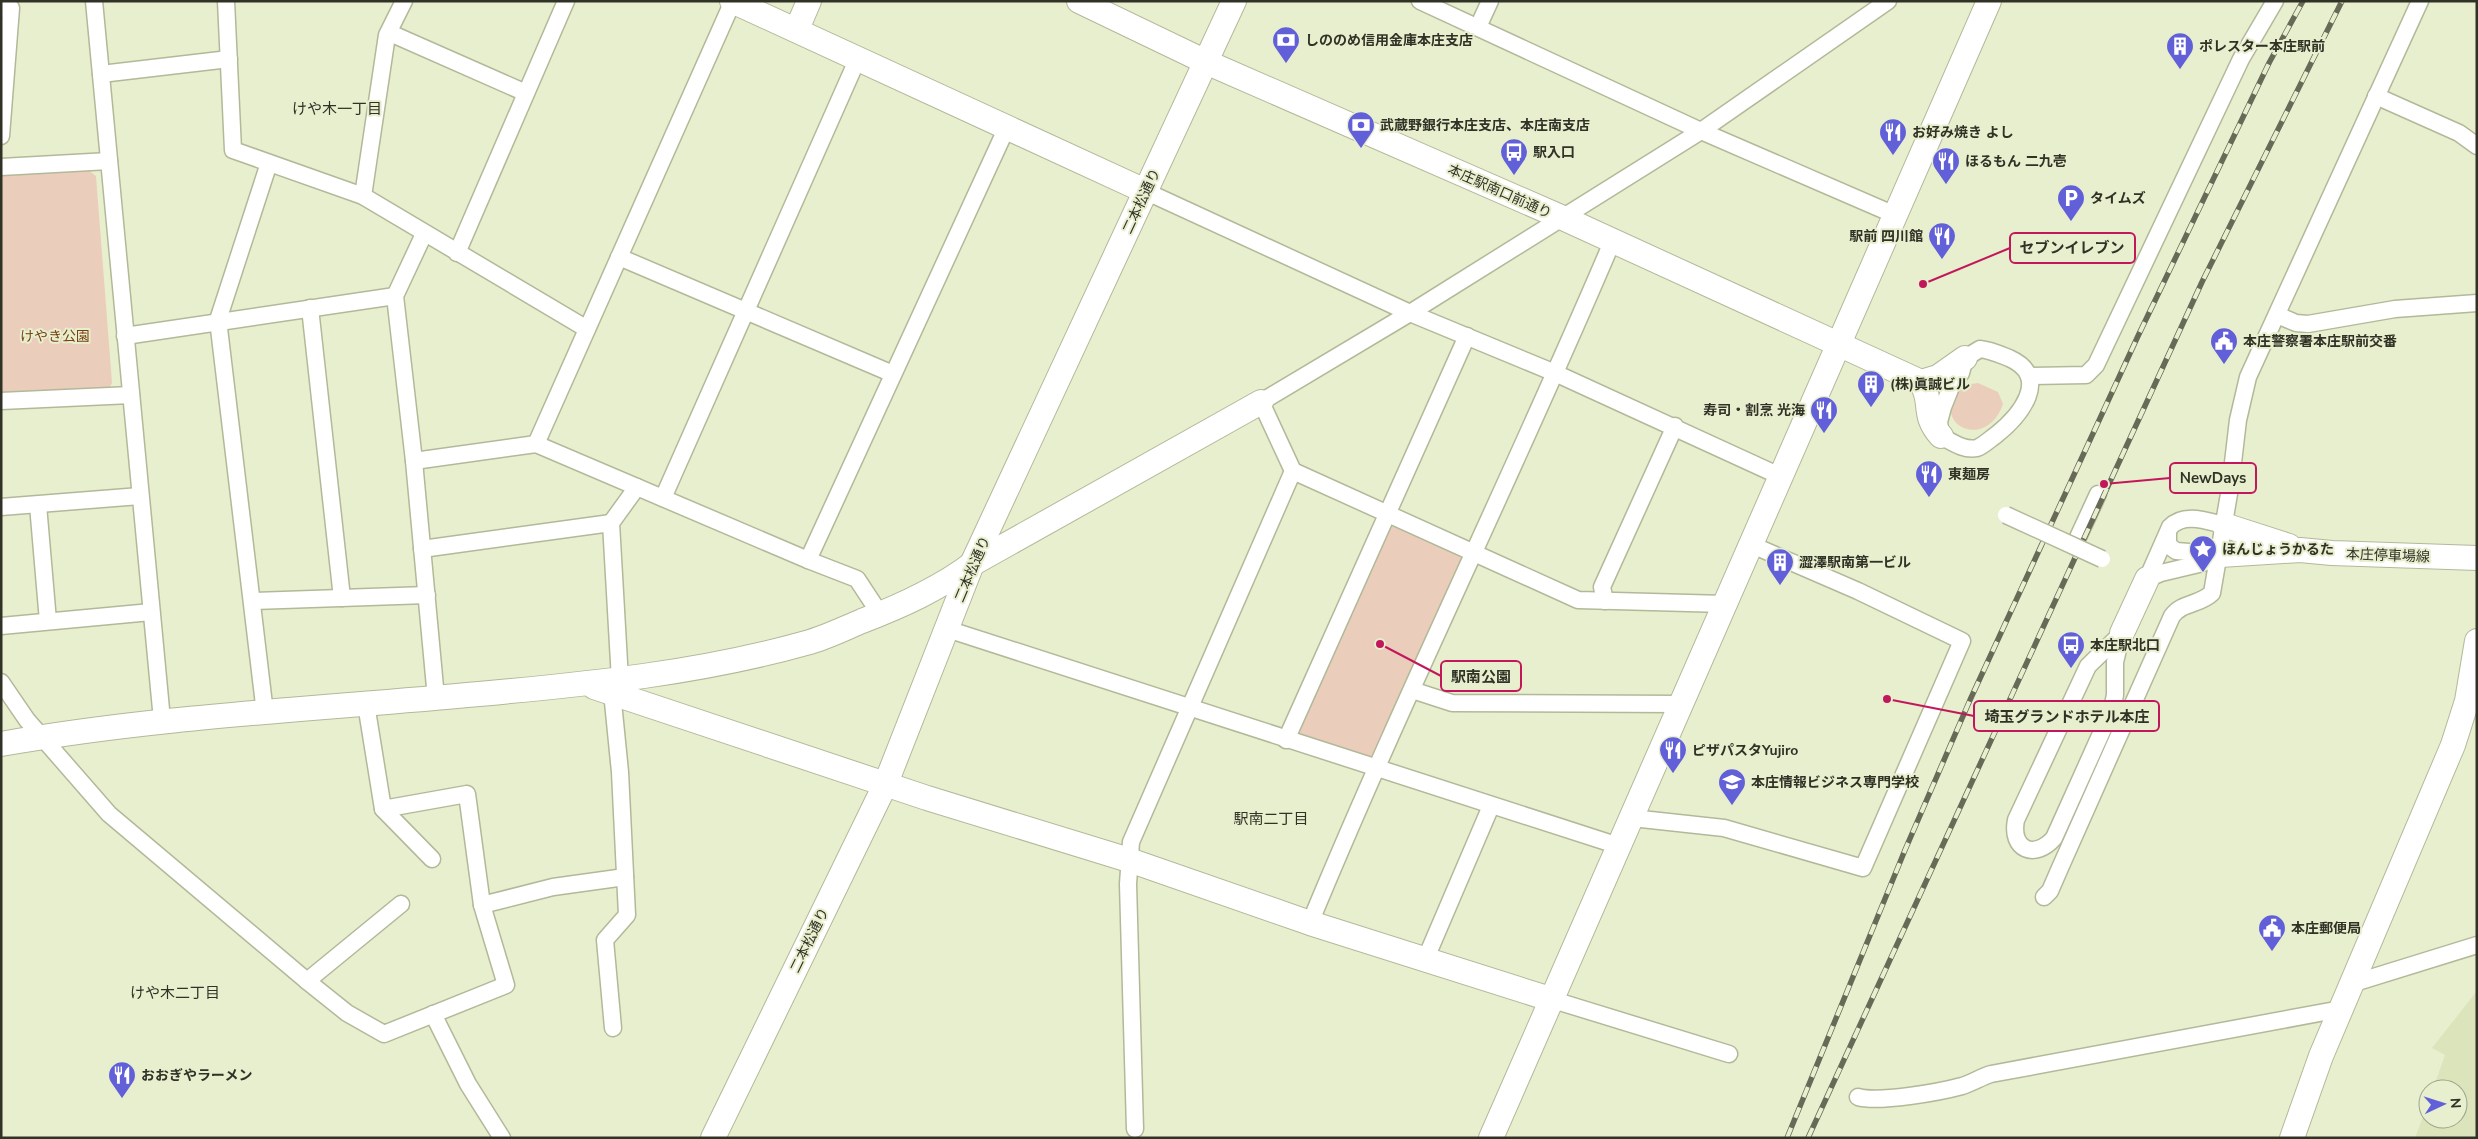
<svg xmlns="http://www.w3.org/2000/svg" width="2478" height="1139" font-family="'Nunito Sans','Noto Sans JP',sans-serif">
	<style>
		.built { fill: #dbe4bb }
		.green { fill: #ebcdbb }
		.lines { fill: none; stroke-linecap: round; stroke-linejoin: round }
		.street-casing { stroke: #b2b999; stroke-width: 19 }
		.secondary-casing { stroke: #b2b999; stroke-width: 26 }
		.street { stroke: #fff; stroke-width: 16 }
		.secondary { stroke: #fff; stroke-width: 24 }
		.rail-casing { stroke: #666a57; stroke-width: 5.5 }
		.rail { stroke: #e8efce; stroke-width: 4; stroke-dasharray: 11; stroke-linecap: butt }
		.street-bridge-casing { stroke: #b2b999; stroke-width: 19; stroke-linecap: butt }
		.street-bridge { stroke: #fff; stroke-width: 16 }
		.labels { text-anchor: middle; stroke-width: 4; stroke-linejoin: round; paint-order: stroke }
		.poi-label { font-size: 14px; font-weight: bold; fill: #303226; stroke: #e8efce; text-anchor: start }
		.street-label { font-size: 14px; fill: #303226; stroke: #e8efce }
		.park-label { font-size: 14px; fill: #793f13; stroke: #e8efce }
		.neighbourhood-label { font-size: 15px; fill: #303226; stroke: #e8efce }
		.leader { fill: none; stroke: #c2185b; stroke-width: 2 }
		.callout-dot { fill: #c2185b; stroke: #e8efce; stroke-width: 2 }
		.callout { fill: #e8efce; stroke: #c2185b; stroke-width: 2 }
		.callout-label { font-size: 15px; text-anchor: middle; font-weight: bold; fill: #303226 }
	</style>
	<rect width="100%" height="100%" fill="#e8efce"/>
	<path class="built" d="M2477,991V1138H2415L2428,1103V1119H2458V1089H2433L2445,1055L2432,1048Z"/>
	<g class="green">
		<path d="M88,170L96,176L112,383L108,390L1,394V174Z"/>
		<path d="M1978,383L1998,392L2003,404C1987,450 1935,427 1955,394C1961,385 1968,384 1978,383Z"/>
		<path d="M1393,524L1460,555L1461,560L1380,751L1371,759L1298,739V728L1386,526Z"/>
	</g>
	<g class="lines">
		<g class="street-casing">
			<g id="street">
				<path d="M94,1L162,720"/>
				<path d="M226,1L233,150L363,196L587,329"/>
				<path d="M1420,1L1701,131L1895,215"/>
				<path d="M1,9L11,8L1,136"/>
				<path d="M1478,27L1490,1"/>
				<path d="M390,33L526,93"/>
				<path d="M101,74L229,59"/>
				<path d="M2376,96L2459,133L2477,146"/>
				<path d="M1,167L109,161"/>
				<path d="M1145,191L1410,313L1555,373L1782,477"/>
				<path d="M363,196L387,35L404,1"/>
				<path d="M424,234L395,296L414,461L436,698"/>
				<path d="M457,253L566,1"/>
				<path d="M619,257L893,374"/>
				<path d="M310,308L342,598"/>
				<path d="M2277,315L2296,323L2308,324L2395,309L2477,303"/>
				<path d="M125,336L395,296"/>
				<path d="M1980,349C1990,350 1999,354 2009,358C2052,377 2020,416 1996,435C1990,439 1983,446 1977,448C1964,451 1952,442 1941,436L1939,422L1943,407L1951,387L1961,373L1965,358Z"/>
				<path d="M2029,376L2086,375L2096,365L2241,59L2275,1"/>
				<path d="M1,401L131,395"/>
				<path d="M536,444L733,1"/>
				<path d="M414,461L536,444L808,560L857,579L880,614"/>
				<path d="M663,498L858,58"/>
				<path d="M38,505L48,621"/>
				<path d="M1,507L140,496"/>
				<path d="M2168,533V545L2176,551L2215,554"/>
				<path d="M2074,546L2098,494"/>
				<path d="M422,549L611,523"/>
				<path d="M808,560L1007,127"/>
				<path d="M2147,579L2170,527C2184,512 2207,521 2224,525"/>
				<path d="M2147,579L2161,573L2203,563L2220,555"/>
				<path d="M253,601L427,595"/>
				<path d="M1605,601L1602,587L1675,426"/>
				<path d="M1725,604L1578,600L1293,471L1261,402L1410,313L1701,131L1888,1"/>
				<path d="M1,626L151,612"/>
				<path d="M947,629L1619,846"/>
				<path d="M2122,633L2115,662V695L2112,709L2054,838C2035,860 2010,850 2016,820L2088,666Z"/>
				<path d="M620,680L611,523L637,487"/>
				<path d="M1,682L27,720L109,814L307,981L347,1013L384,1034L506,985L482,905L467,794L383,809L366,704"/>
				<path d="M1412,690L1452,703L1679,704"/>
				<path d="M612,692L620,772L627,915L605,940L613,1028"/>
				<path d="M265,713L218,320L269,163"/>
				<path d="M1286,740L1467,336"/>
				<path d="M383,809L432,859"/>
				<path d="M1632,818L1724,828L1863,868L1962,641L1858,591L1752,545"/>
				<path d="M2044,897L2050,891L2060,868L2172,616C2182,602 2200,605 2212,593L2230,488L2238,420L2248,377L2420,1"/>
				<path d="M482,905L553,887L625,877"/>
				<path d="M1310,923C1405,693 1515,471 1612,242"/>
				<path d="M1426,958L1491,806"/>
				<path d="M307,981L401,904"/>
				<path d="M2351,984L2477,945"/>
				<path d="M1550,999L1729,1054"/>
				<path d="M433,1014L468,1084L502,1138"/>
				<path d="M1858,1097C1879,1103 1940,1092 1962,1086C1972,1083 1981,1077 1991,1074L2341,1009"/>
				<path d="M1135,1129L1128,884L1131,842L1293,471"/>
			</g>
		</g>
		<g class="secondary-casing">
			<g id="secondary">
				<path d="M732,1L1145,191"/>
				<path d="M1079,1L1206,62L1563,218L1921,382"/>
				<path d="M797,29L809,1"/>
				<path d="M1921,382C1934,403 1921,414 1941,436"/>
				<path d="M1921,382L1938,377L1965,358"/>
				<path d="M2224,525L2289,546"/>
				<path d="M2220,555L2300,550L2332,553L2477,558"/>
				<path d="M2122,633L2147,579"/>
				<path d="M594,687L927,798L1129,860L1310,923L1550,999"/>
				<path d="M1,744C159,716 320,709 479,694C589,684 699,673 806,643C825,638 843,629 862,621C901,606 939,589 972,564L1261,402"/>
				<path d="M713,1138L886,783L972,564L1234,1"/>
				<path d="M1491,1138L1989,1"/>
				<path d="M2292,1138L2321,1056L2453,745L2467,701L2477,641"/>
			</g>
		</g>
		<use href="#street" class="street"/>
		<use href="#secondary" class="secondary"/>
		<g class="rail-casing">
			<g id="rail">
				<path d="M1787,1138L1905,850L1970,700L2138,336L2269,63L2303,1"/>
				<path d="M1808,1138L2202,282L2342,1"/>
			</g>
		</g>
		<use href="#rail" class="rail"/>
		<g class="street-bridge-casing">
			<path id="street-bridge" d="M2006,515L2102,559"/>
		</g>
		<use href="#street-bridge" class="street-bridge"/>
	</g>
	<defs>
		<g id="bank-pin" transform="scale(1.4375)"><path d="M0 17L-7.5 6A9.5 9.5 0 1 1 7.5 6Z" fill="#6160d8" stroke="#e8efce"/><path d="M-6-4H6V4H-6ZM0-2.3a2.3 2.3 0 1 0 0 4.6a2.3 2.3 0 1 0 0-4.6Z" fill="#fff"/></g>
		<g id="building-pin" transform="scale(1.4375)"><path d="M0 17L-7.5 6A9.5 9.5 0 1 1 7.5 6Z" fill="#6160d8" stroke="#e8efce"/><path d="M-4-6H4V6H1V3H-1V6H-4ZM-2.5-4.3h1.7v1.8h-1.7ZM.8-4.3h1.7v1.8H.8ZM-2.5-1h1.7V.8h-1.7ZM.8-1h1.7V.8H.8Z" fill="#fff"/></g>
		<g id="restaurant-pin" transform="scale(1.4375)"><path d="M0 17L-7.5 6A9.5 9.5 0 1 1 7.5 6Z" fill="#6160d8" stroke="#e8efce"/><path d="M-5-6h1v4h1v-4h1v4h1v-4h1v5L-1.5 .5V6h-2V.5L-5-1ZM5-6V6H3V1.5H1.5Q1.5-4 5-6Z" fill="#fff"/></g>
		<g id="bus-pin" transform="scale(1.4375)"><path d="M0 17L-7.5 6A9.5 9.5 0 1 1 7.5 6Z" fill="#6160d8" stroke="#e8efce"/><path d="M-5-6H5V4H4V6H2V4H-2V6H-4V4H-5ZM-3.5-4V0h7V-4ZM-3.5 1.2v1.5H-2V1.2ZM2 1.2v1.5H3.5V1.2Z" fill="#fff"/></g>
		<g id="parking-pin" transform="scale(1.4375)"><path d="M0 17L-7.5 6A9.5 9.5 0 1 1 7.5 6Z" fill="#6160d8" stroke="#e8efce"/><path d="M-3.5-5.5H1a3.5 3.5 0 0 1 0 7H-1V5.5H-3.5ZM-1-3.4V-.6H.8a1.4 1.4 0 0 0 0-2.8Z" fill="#fff"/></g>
		<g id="civic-pin" transform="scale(1.4375)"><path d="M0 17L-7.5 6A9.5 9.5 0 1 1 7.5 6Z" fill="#6160d8" stroke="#e8efce"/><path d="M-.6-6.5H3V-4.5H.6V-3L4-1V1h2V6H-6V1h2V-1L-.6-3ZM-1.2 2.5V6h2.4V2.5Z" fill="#fff"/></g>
		<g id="sight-pin" transform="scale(1.4375)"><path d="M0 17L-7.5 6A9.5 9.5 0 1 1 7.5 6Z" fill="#6160d8" stroke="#e8efce"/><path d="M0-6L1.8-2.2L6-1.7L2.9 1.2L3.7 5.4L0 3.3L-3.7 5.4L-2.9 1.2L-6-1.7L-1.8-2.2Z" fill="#fff"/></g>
		<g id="university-pin" transform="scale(1.4375)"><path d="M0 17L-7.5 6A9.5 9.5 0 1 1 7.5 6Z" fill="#6160d8" stroke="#e8efce"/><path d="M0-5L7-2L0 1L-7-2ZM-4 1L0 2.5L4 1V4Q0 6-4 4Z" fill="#fff"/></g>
	</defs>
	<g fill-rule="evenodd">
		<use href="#bank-pin" x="1286" y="40"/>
		<use href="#building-pin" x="2180" y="46"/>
		<use href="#bank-pin" x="1361" y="125"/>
		<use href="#restaurant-pin" x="1893" y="132"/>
		<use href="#bus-pin" x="1514" y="152"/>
		<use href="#restaurant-pin" x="1946" y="161"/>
		<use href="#parking-pin" x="2071" y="198"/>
		<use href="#restaurant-pin" x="1942" y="236"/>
		<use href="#civic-pin" x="2224" y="341"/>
		<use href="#building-pin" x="1871" y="384"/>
		<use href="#restaurant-pin" x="1824" y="410"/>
		<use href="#restaurant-pin" x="1929" y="474"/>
		<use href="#sight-pin" x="2203" y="549"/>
		<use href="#building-pin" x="1780" y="562"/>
		<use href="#bus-pin" x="2071" y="645"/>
		<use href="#restaurant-pin" x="1673" y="750"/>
		<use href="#university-pin" x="1732" y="782"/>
		<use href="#civic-pin" x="2272" y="928"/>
		<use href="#restaurant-pin" x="122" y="1075"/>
	</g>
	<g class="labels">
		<g class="poi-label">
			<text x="1305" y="45">しののめ信用金庫本庄支店</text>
			<text x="2199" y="51">ポレスター本庄駅前</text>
			<text x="1380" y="130">武蔵野銀行本庄支店、本庄南支店</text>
			<text x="1912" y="137">お好み焼き よし</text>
			<text x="1533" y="157">駅入口</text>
			<text x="1965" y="166">ほるもん 二九壱</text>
			<text x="2090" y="203">タイムズ</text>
			<text x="1923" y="241" text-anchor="end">駅前 四川館</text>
			<text x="2243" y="346">本庄警察署本庄駅前交番</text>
			<text x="1890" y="389">(株)眞誠ビル</text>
			<text x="1805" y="415" text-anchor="end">寿司・割烹 光海</text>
			<text x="1948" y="479">東麺房</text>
			<text x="2222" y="554">ほんじょうかるた</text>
			<text x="1799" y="567">澀澤駅南第一ビル</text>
			<text x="2090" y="650">本庄駅北口</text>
			<text x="1692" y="755">ピザパスタYujiro</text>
			<text x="1751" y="787">本庄情報ビジネス専門学校</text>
			<text x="2291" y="933">本庄郵便局</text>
			<text x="141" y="1080">おおぎやラーメン</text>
		</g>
		<g class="street-label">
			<text transform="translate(1500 191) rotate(24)" y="5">本庄駅南口前通り</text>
			<text transform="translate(1141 201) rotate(-65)" y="5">二本松通り</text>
			<text transform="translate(2388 555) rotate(2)" y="5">本庄停車場線</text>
			<text transform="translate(972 569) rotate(-67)" y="5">二本松通り</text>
			<text transform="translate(809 940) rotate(-64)" y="5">二本松通り</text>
		</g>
		<g class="park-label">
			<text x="55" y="341">けやき公園</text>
		</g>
		<g class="neighbourhood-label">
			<text x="337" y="114">けや木一丁目</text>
			<text x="1271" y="824">駅南二丁目</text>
			<text x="175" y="998">けや木二丁目</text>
		</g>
	</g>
	<path class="leader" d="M1923 284L2010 248M2104 484L2170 478M1380 644L1441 676M1887 699L1974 716"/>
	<g class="callout-dot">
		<circle cx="1923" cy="284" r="5"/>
		<circle cx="2104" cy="484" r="5"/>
		<circle cx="1380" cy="644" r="5"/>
		<circle cx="1887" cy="699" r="5"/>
	</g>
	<g class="callout">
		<rect x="2010" y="233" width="125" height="30" rx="5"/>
		<rect x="2170" y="463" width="86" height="30" rx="5"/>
		<rect x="1441" y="661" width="80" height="30" rx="5"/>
		<rect x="1974" y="701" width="185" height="30" rx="5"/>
	</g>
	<g class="callout-label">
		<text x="2072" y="253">セブンイレブン</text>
		<text x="2213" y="483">NewDays</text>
		<text x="1481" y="682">駅南公園</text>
		<text x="2067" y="722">埼玉グランドホテル本庄</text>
	</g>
	<rect width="2478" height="1139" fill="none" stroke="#303226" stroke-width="5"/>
	<g transform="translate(2443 1104) rotate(86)"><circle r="24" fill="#e8efce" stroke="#9ea38b"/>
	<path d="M0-4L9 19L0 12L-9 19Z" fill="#6160d8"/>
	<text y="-8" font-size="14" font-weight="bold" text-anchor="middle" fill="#303226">N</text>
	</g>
</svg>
